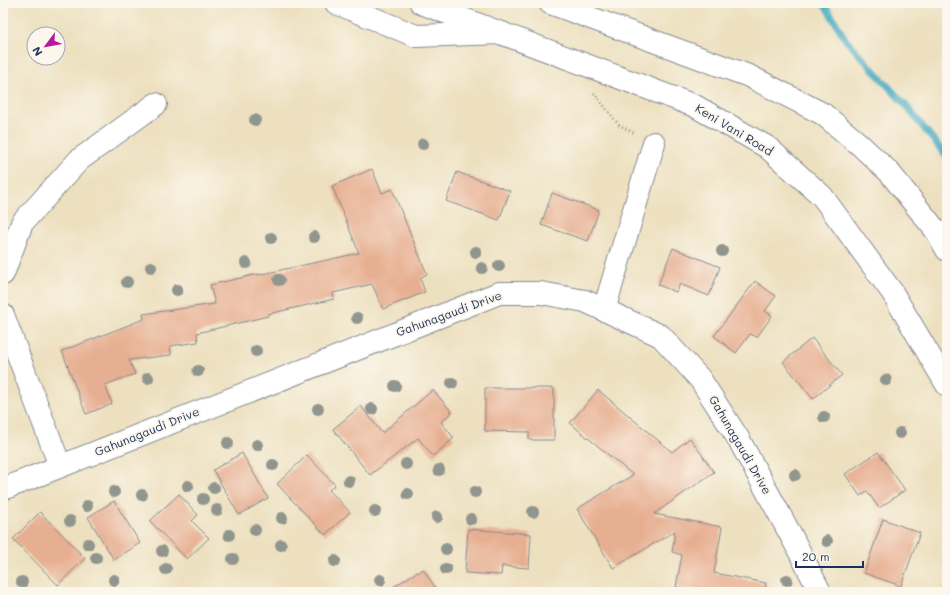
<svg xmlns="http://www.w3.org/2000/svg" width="950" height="595" font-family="Mali,sans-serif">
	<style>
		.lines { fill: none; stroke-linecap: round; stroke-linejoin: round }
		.stream { stroke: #41a9c1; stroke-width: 7 }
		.building { fill: #e7af91 }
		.minor-casing { stroke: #84888e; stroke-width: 24 }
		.major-casing { stroke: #84888e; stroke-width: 24 }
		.path { stroke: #84888e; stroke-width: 2.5; stroke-dasharray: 1 3; stroke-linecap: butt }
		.minor { stroke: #fff; stroke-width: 22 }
		.major { stroke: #fff; stroke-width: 22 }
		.tree { fill: #90958d }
		.labels { text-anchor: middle; stroke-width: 4; stroke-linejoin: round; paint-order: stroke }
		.street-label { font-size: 12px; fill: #1b2f5e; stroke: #fbf7ec }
	</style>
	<rect width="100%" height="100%" fill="#fbf7ec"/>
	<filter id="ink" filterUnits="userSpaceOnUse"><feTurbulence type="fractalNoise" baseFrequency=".025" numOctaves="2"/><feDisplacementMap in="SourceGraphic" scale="8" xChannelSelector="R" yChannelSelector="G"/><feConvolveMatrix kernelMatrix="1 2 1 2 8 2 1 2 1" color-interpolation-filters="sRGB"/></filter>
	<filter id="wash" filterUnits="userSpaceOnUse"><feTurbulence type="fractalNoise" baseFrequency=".012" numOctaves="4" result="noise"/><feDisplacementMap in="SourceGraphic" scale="16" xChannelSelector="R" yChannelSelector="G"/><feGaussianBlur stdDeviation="0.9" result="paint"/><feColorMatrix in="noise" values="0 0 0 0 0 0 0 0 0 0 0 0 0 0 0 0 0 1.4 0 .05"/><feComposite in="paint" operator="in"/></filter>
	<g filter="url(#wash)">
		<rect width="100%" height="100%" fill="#ede0bf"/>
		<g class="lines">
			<path class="stream" d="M824,3L846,40L907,107L947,157"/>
		</g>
		<g id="blocks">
			<g class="building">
				<path d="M372,169L382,193L392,189L427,274L420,278L425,292L383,309L372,284L333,293L334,299L268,314V316L197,333L198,342L170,346L171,355L129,360L135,374L105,385L112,404L86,414L62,351L144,319L143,314L215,304L210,285L258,274V275L359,253L332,186Z"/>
				<path d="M457,172L510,191L499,220L446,201Z"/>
				<path d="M552,193L599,210L588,241L541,225Z"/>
				<path d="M673,248L720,267L709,296L680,284L676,292L658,285Z"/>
				<path d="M755,281L776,296L765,311L772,316L757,337L750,334L736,353L714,336Z"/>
				<path d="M812,338L842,375L813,399L783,362Z"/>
				<path d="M485,388H554V440H529V432L485,431Z"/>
				<path d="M433,390L452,412L441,422L454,438L433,456L418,438L370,475L333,429L361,406L382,433Z"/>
				<path d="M598,390L672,452L690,438L714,472L654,514L722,527L714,573L766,583L765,592H702L676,587L682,555L672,552L675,531L613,568L577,509L633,475L570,423Z"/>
				<path d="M878,452L905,490L879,508L867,491L860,496L845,474Z"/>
				<path d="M242,453L268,498L239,515L213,470Z"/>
				<path d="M307,455L335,485L329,490L350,512L325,535L277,484Z"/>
				<path d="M179,494L198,515L192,521L209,538L187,559L150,521Z"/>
				<path d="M114,501L140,543L114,560L88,517Z"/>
				<path d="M40,512L85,558L58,585L13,539Z"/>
				<path d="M883,519L920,533L901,586L864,573Z"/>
				<path d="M468,529L531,534L529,568L502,566L501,575L465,573Z"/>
				<path d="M423,569L438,592H385L417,572L418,573Z"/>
			</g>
		</g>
	</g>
	<g filter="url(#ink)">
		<use href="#blocks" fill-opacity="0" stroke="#84888e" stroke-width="1"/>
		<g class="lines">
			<g class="minor-casing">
				<g id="minor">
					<path d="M336,3L416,36L502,33"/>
					<path d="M3,274L22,223L79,160L156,104"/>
					<path d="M604,310L654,143"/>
					<path d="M3,315L60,466"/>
					<path d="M3,489L499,293H541L585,301L661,336L700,379L738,438L793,539L820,592"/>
				</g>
			</g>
			<g class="major-casing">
				<g id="major">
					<path d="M421,3L695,106L767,147L822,196L892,292L947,385"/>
					<path d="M550,3L749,76L823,114L859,144L889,172L937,232L947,250"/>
				</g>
			</g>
			<path class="path" d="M594,93L619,125L636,134"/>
			<use href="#minor" class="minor"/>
			<use href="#major" class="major"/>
		</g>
		<g class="tree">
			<circle cx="255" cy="120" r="6"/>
			<circle cx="423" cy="144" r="6"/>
			<circle cx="314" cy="237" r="6"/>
			<circle cx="271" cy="238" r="6"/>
			<circle cx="722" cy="251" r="6"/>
			<circle cx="476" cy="252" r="6"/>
			<circle cx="246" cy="263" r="6"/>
			<circle cx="499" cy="266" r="6"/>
			<circle cx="151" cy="267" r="6"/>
			<circle cx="482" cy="268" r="6"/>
			<circle cx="279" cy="280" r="6"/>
			<circle cx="127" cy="282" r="6"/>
			<circle cx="177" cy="290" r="6"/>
			<circle cx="357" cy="318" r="6"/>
			<circle cx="256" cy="351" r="6"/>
			<circle cx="198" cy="371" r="6"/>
			<circle cx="148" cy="378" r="6"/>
			<circle cx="886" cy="380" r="6"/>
			<circle cx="452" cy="383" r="6"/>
			<circle cx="395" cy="386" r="6"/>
			<circle cx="318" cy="409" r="6"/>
			<circle cx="372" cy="409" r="6"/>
			<circle cx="824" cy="417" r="6"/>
			<circle cx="900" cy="433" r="6"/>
			<circle cx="228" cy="443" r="6"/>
			<circle cx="257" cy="445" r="6"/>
			<circle cx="406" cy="464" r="6"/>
			<circle cx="273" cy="465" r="6"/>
			<circle cx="439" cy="470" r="6"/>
			<circle cx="795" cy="475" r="6"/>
			<circle cx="349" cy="481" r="6"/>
			<circle cx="188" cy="486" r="6"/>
			<circle cx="214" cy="488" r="6"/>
			<circle cx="114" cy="492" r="6"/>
			<circle cx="475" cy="492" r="6"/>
			<circle cx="408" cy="494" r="6"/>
			<circle cx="142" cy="495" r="6"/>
			<circle cx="203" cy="499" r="6"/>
			<circle cx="87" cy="506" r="6"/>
			<circle cx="217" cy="510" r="6"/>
			<circle cx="375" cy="511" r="6"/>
			<circle cx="533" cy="512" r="6"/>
			<circle cx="437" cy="517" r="6"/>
			<circle cx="282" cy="518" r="6"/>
			<circle cx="471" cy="519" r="6"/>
			<circle cx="70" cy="521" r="6"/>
			<circle cx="255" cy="530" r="6"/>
			<circle cx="229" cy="535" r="6"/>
			<circle cx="827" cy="541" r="6"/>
			<circle cx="88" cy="544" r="6"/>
			<circle cx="281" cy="545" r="6"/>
			<circle cx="446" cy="549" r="6"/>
			<circle cx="162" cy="551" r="6"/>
			<circle cx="96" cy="558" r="6"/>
			<circle cx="233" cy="559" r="6"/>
			<circle cx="335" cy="561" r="6"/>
			<circle cx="166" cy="569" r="6"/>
			<circle cx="446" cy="569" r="6"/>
			<circle cx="114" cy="580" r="6"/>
			<circle cx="380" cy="580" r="6"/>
			<circle cx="787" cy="580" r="6"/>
			<circle cx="22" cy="582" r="6"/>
		</g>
	</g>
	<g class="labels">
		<g class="street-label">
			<text transform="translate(734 130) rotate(31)" y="4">Keni Vani Road</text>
			<text transform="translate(449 314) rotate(-20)" y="4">Gahunagaudi Drive</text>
			<text transform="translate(147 432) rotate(-22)" y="4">Gahunagaudi Drive</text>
			<text transform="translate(740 445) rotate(60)" y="4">Gahunagaudi Drive</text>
		</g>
	</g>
	<rect width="950" height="595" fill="none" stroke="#fbf7ec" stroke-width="16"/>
	<g transform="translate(46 46) rotate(238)"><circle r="19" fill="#fbf7ec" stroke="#a1a7b3"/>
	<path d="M0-3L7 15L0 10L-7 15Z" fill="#b5179e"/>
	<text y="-6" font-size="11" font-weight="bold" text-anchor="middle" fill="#1b2f5e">N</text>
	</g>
	<path d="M796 561v6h67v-6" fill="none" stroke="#1b2f5e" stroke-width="2"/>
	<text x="802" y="561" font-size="12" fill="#1b2f5e" stroke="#fbf7ec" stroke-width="3" paint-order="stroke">20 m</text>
</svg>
